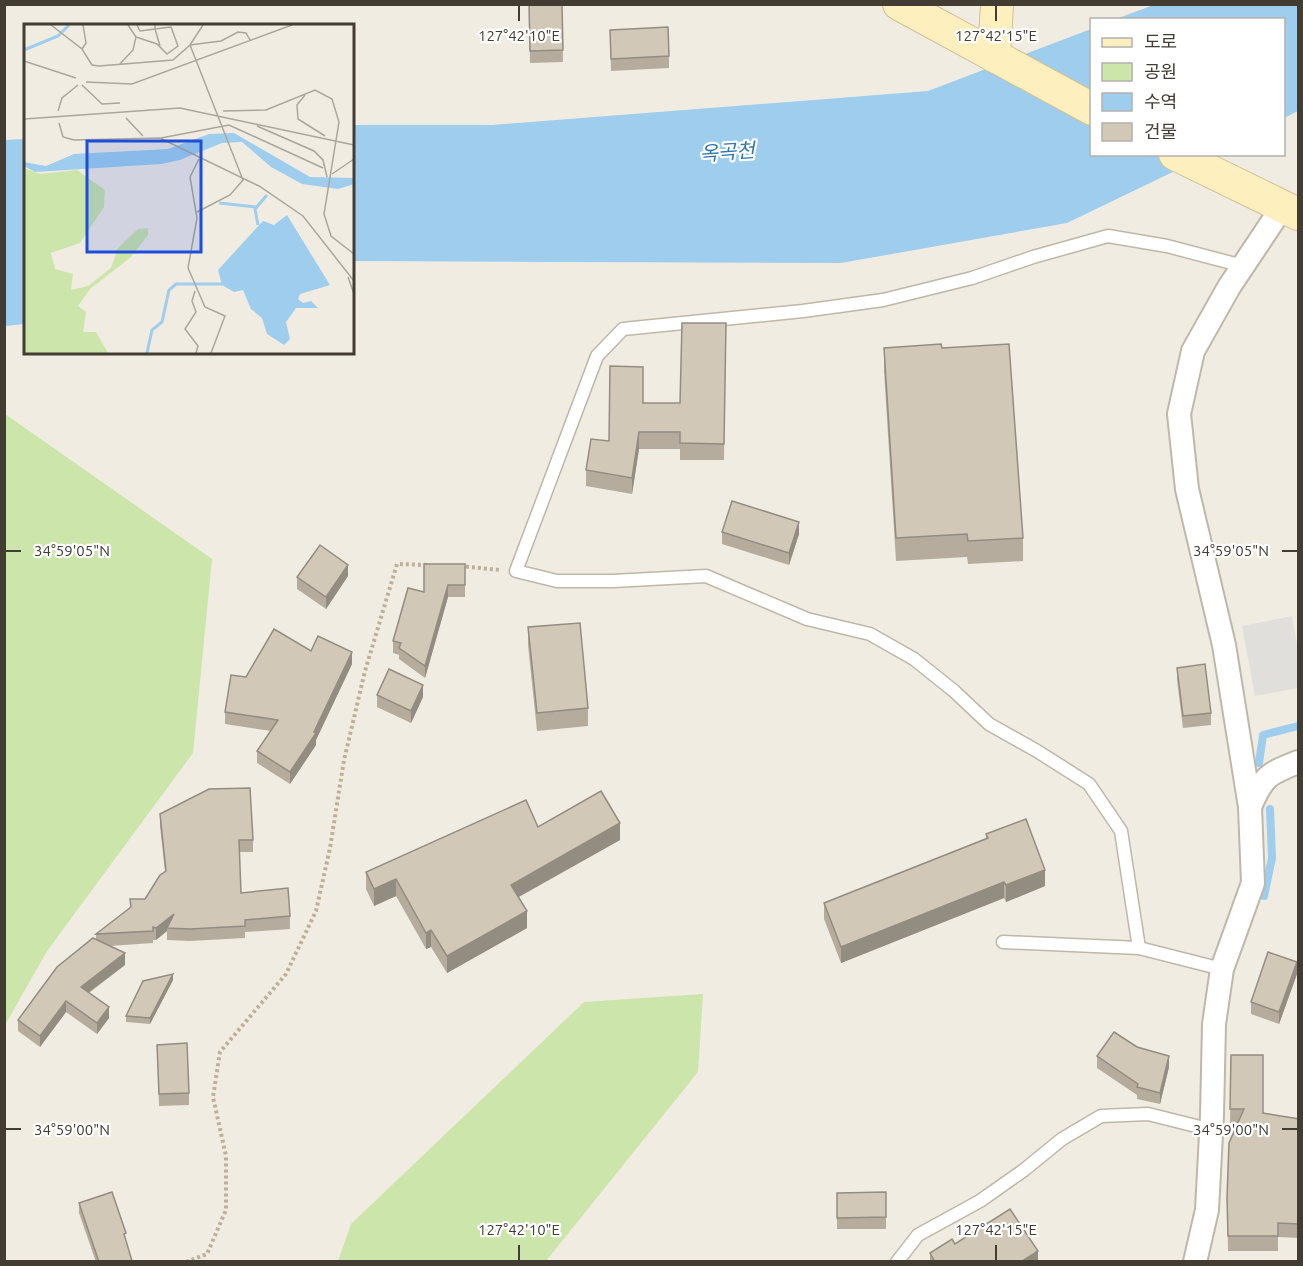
<svg xmlns="http://www.w3.org/2000/svg" width="1303" height="1266" font-family="Ubuntu,'Noto Sans KR',sans-serif">
	<style>
		.green { fill: #cbe5ab }
		.parking { fill: #e1dfdb }
		.water { fill: #9ecdee }
		.lines { fill: none; stroke-linecap: round; stroke-linejoin: round }
		.stream { stroke: #9ecdee; stroke-width: 8 }
		.lane-casing { stroke: #bfb7a8; stroke-width: 15 }
		.street-casing { stroke: #bfb7a8; stroke-width: 26 }
		.secondary-casing { stroke: #d1c092; stroke-width: 34 }
		.path { stroke: #beb097; stroke-width: 4; stroke-dasharray: 3 3; stroke-linecap: butt }
		.lane { stroke: #fff; stroke-width: 12 }
		.street { stroke: #fff; stroke-width: 22 }
		.secondary { stroke: #feefbf; stroke-width: 32 }
		.wall { fill: #b5ac9e }
		.shaded-wall { fill: #938c81 }
		.building { fill: #d2c8b8; stroke: #938c81; stroke-width: 1.5 }
		.ticks { fill: none; stroke: #423c33; stroke-width: 2 }
		.labels { text-anchor: middle; stroke-width: 4.5; stroke-linejoin: round; paint-order: stroke }
		.water-label { font-size: 20px; font-style: italic; fill: #2f77ac; stroke: #fff }
		.inset-river { fill: none; stroke: #9ecdee; stroke-width: 3 }
		.inset-road { fill: none; stroke: #aba69c; stroke-width: 1.5 }
		.view { fill: #1d4ed8; fill-opacity: 0.15; stroke: #1d4ed8; stroke-width: 3 }
		.inset-edge { fill: none; stroke: #423c33; stroke-width: 3 }
		.ticks-label { font-size: 15px; text-anchor: middle; fill: #423c33; stroke: #fff; stroke-width: 4.5; stroke-linejoin: round; paint-order: stroke }
	</style>
	<rect width="100%" height="100%" fill="#f1ece2"/>
	<g class="green">
		<path d="M5,414L212,559L193,753L47,951L5,1025Z"/>
		<path d="M703,994L698,1072L546,1261H338L351,1224L584,1002Z"/>
	</g>
	<path class="parking" d="M1292,616L1298,649V688L1255,696L1242,626Z"/>
	<g class="water">
		<path d="M1156,4L1298,5V111L1284,118V20L1116,19Z"/>
		<path d="M1091,29L1092,154L1208,155L1067,223L841,263L353,261V125H492L928,91Z"/>
		<path d="M25,139V324L5,326V140Z"/>
	</g>
	<g class="lines">
		<g class="stream">
			<path d="M1259,763L1263,735L1298,726"/>
			<path d="M1264,896L1272,858L1270,809"/>
		</g>
		<g class="lane-casing">
			<g id="lane">
				<path d="M1003,942L1139,948"/>
				<path d="M1222,969L1139,948L1121,831L1089,784L1037,751L989,724L954,691L914,659L870,634L807,619L706,576L613,581H557L516,571L597,356L623,329L803,311L883,300L972,278L1033,257L1108,236L1167,246L1243,266"/>
				<path d="M897,1262L918,1235L980,1201L1024,1170L1062,1139L1101,1116L1148,1114L1212,1130"/>
			</g>
		</g>
		<g class="street-casing">
			<g id="street">
				<path d="M1250,807C1263,776 1268,774 1298,762"/>
				<path d="M1195,1262L1207,1210L1212,1115L1214,1024L1222,969L1253,883L1250,807L1224,645L1187,489L1179,414L1193,351L1229,287L1283,206"/>
			</g>
		</g>
		<g class="secondary-casing">
			<g id="secondary">
				<path d="M899,4L1092,109"/>
				<path d="M994,56L997,4"/>
				<path d="M1175,154L1298,214"/>
			</g>
		</g>
		<g class="path">
			<path d="M460,566L500,570"/>
			<path d="M186,1262L207,1254L226,1210V1156L213,1097L220,1052L286,974L316,911L330,848L344,760L365,671L397,564L429,565"/>
		</g>
		<use href="#lane" class="lane"/>
		<use href="#street" class="street"/>
		<use href="#secondary" class="secondary"/>
	</g>
	<g class="wall">
		<path d="M562,4L563,62L530,63L529,5Z"/>
		<path d="M610,30L669,56V68L611,71Z"/>
		<path d="M726,323L724,460H680V449H639L632,494L586,486V470L609,441L680,403Z"/>
		<path d="M884,348H942L1023,538V561L968,564L967,557L896,561L884,371Z"/>
		<path d="M722,532L799,534L789,565L722,544Z"/>
		<path d="M465,564V597H448L425,678L399,659V655L393,653V641L424,592Z"/>
		<path d="M348,576L326,609L297,589V577Z"/>
		<path d="M528,627L588,708V726L537,731L528,645Z"/>
		<path d="M311,651L352,664L316,740V745L290,784L257,763V751L271,731L225,724V712L246,677Z"/>
		<path d="M1177,668L1211,713V725L1183,728L1177,680Z"/>
		<path d="M377,695L423,697L411,723L377,707Z"/>
		<path d="M160,814L253,840V852H239L241,893L290,916V929L245,932V938L190,941L167,940V931L156,940H153V943L109,946L125,965L89,993L109,1018L97,1034L66,1012L40,1047L18,1031V1020L96,939V934L145,899L165,872L160,826Z"/>
		<path d="M538,827L620,840L519,897L527,928L447,973L431,947L426,949L396,896L374,906L366,889V872Z"/>
		<path d="M986,834L1045,886L1006,902L1004,898L841,963L824,919V903L986,839Z"/>
		<path d="M1297,974L1279,1024L1251,1014V1002Z"/>
		<path d="M173,980L150,1024L126,1022V1016Z"/>
		<path d="M157,1045L189,1093V1105L159,1106Z"/>
		<path d="M1137,1047L1169,1067L1160,1104L1137,1099V1095L1097,1068V1056Z"/>
		<path d="M1231,1055L1263,1113L1299,1119V1238L1278,1237V1251H1228L1227,1198L1238,1123H1230Z"/>
		<path d="M886,1192V1229H837V1193Z"/>
		<path d="M79,1203L126,1242L132,1261L96,1262L79,1213Z"/>
		<path d="M955,1244L1038,1262H930V1253Z"/>
	</g>
	<g class="shaded-wall">
		<path d="M639,432V449L632,494V478Z"/>
		<path d="M799,522V534L789,565V553Z"/>
		<path d="M348,565V576L326,609V597Z"/>
		<path d="M448,585V597L425,678V666Z"/>
		<path d="M352,652V664L316,740V745L290,784V772L314,732Z"/>
		<path d="M423,685V697L411,723V711Z"/>
		<path d="M620,823V840L511,901V885Z"/>
		<path d="M1045,870V886L1006,902V885Z"/>
		<path d="M396,879V896L374,906V889Z"/>
		<path d="M1004,882V898L841,963V947Z"/>
		<path d="M527,911V928L447,973V956Z"/>
		<path d="M174,914L167,928V931L156,940V928Z"/>
		<path d="M431,930V947L426,949V933Z"/>
		<path d="M125,953V965L81,998V987Z"/>
		<path d="M1297,962V974L1279,1024V1012Z"/>
		<path d="M173,974V980L150,1024V1018Z"/>
		<path d="M66,1001V1012L40,1047V1036Z"/>
		<path d="M109,1007V1018L97,1034V1023Z"/>
		<path d="M1169,1056V1067L1160,1104V1093Z"/>
		<path d="M1038,1251V1262H1021Z"/>
	</g>
	<g class="building">
		<path d="M562,4L563,50L530,51L529,5Z"/>
		<path d="M668,27L669,56L611,59L610,30Z"/>
		<path d="M682,323H726L724,444L680,443V432H639L632,478L586,470L591,439L609,441L610,366L643,367V403H680Z"/>
		<path d="M941,344L942,348L1009,344L1023,538L968,541L967,534L896,538L884,348Z"/>
		<path d="M732,501L799,522L789,553L722,532Z"/>
		<path d="M320,545L348,565L326,597L297,577Z"/>
		<path d="M424,564H465V585H448L425,666L399,648L401,643L393,641L408,588L424,592Z"/>
		<path d="M580,623L588,708L537,713L528,627Z"/>
		<path d="M274,629L311,651L318,636L352,652L314,732L316,733L290,772L257,751L278,720L225,712L231,675L246,677Z"/>
		<path d="M1205,664L1211,713L1183,716L1177,668Z"/>
		<path d="M389,669L423,685L411,711L377,695Z"/>
		<path d="M250,788L253,840H239L241,893L288,888L290,916L245,920V926L190,929L167,928L174,914L156,928L153,927V931L96,934L131,907L130,899H145L160,875L166,871L160,814L209,789Z"/>
		<path d="M601,791L620,823L511,885L527,911L447,956L431,930L426,933L396,879L374,889L366,872L526,800L538,827Z"/>
		<path d="M1026,819L1045,870L1006,885L1004,882L841,947L824,903L988,838L986,834Z"/>
		<path d="M93,938L125,953L81,987L109,1007L97,1023L66,1001L40,1036L18,1020L57,967Z"/>
		<path d="M1268,952L1297,962L1279,1012L1251,1002Z"/>
		<path d="M173,974L150,1018L126,1016L143,981Z"/>
		<path d="M1114,1032L1137,1047L1169,1056L1160,1093L1137,1087L1138,1084L1097,1056Z"/>
		<path d="M187,1043L189,1093L159,1094L157,1045Z"/>
		<path d="M1231,1055H1263V1113L1299,1119V1224L1278,1223V1236H1228L1227,1198L1229,1143L1244,1109H1230Z"/>
		<path d="M112,1192L126,1233L124,1234L132,1261L99,1262L79,1203Z"/>
		<path d="M886,1192V1217L837,1218V1193Z"/>
		<path d="M1010,1209L1038,1251L1021,1262H935L930,1253L952,1239L955,1244Z"/>
	</g>
	<path class="ticks" d="M519,6V21M996,6V21M6,551H21M1282,551H1297M6,1129H21M1282,1129H1297M519,1245V1260M996,1245V1260"/>
	<g class="labels">
		<g class="water-label">
			<text transform="translate(727 152) rotate(-4)" y="7">옥곡천</text>
		</g>
	</g>
	<g transform="translate(24 24)">
		<rect width="330" height="330" fill="#f1ece2"/>
		<path d="M0,144L16,150L53,146L81,166L80,183L56,219L27,229L31,245L49,250L47,266L64,262L87,244L94,224L114,205L124,204V211L107,233L66,265L54,282L62,288L59,308H72L84,329H0Z" fill="#cbe5ab"/>
		<path d="M210,109L286,153L330,154V160L314,165L278,160L247,143L218,118L198,119L156,136L137,140L11,148L0,142V138L22,142L50,130L144,125L185,110ZM263,191L306,261L276,270L274,275L279,279L287,277L294,284H272L262,298L266,315L260,321L243,310L238,294L227,285L219,266L210,268L198,261L194,246L239,197L250,201Z" fill="#9ecdee"/>
		<path class="inset-river" d="M0,26L34,12L45,1M195,179L232,183M234,201L231,185L243,171M123,329L128,306L138,298L145,266L152,260H198"/>
		<path class="inset-road" d="M27,1L58,25L68,41L75,42L149,36L166,21L179,1M113,1L116,7L131,5V1M112,13L133,20L143,30L154,22L147,3L131,5L136,22M166,21L219,156L206,171L173,188M166,21L197,17L214,8L222,9L226,16M58,25L62,19L59,1M0,37L52,54M95,41L109,26L112,13L104,1M62,58L108,60L268,1M58,61L78,80L96,79M281,71L273,81L274,95L301,112M34,87L38,74L54,61M199,87L242,86L291,66L308,75L315,98L300,190L307,212L330,230M102,94L119,112M0,95L156,84L330,121M35,99L39,113L50,116L136,114L235,162L279,192L330,257M233,102L290,127L299,136L303,153M137,114L205,101L299,144M175,135L166,153L173,194L164,244L181,283L201,292L187,329M308,150L330,135M324,253L330,270M171,267L168,277L172,288L161,305L174,322L172,329"/>
		<path class="view" d="M63,117H177V228H63Z"/>
		<rect width="330" height="330" class="inset-edge"/>
	</g>
	<g class="ticks-label">
		<text x="519" y="41">127°42'10"E</text>
		<text x="996" y="41">127°42'15"E</text>
		<text x="72" y="556">34°59'05"N</text>
		<text x="1231" y="556">34°59'05"N</text>
		<text x="72" y="1135">34°59'00"N</text>
		<text x="1231" y="1135">34°59'00"N</text>
		<text x="519" y="1235">127°42'10"E</text>
		<text x="996" y="1235">127°42'15"E</text>
	</g>
	<rect width="1303" height="1266" fill="none" stroke="#423c33" stroke-width="12"/>
	<rect x="1090" y="18" width="195" height="138" fill="#ffffff" stroke="#b3b1ad" stroke-width="1.5"/>
	<rect x="1102" y="38" width="30" height="9" fill="#feefbf" stroke="#b3b1ad" stroke-width="1.5"/>
	<text x="1144" y="48" font-size="18" fill="#423c33">도로</text>
	<rect x="1102" y="63" width="30" height="18" fill="#cbe5ab" stroke="#b3b1ad" stroke-width="1.5"/>
	<text x="1144" y="78" font-size="18" fill="#423c33">공원</text>
	<rect x="1102" y="93" width="30" height="18" fill="#9ecdee" stroke="#b3b1ad" stroke-width="1.5"/>
	<text x="1144" y="108" font-size="18" fill="#423c33">수역</text>
	<rect x="1102" y="123" width="30" height="18" fill="#d2c8b8" stroke="#b3b1ad" stroke-width="1.5"/>
	<text x="1144" y="138" font-size="18" fill="#423c33">건물</text>
</svg>
